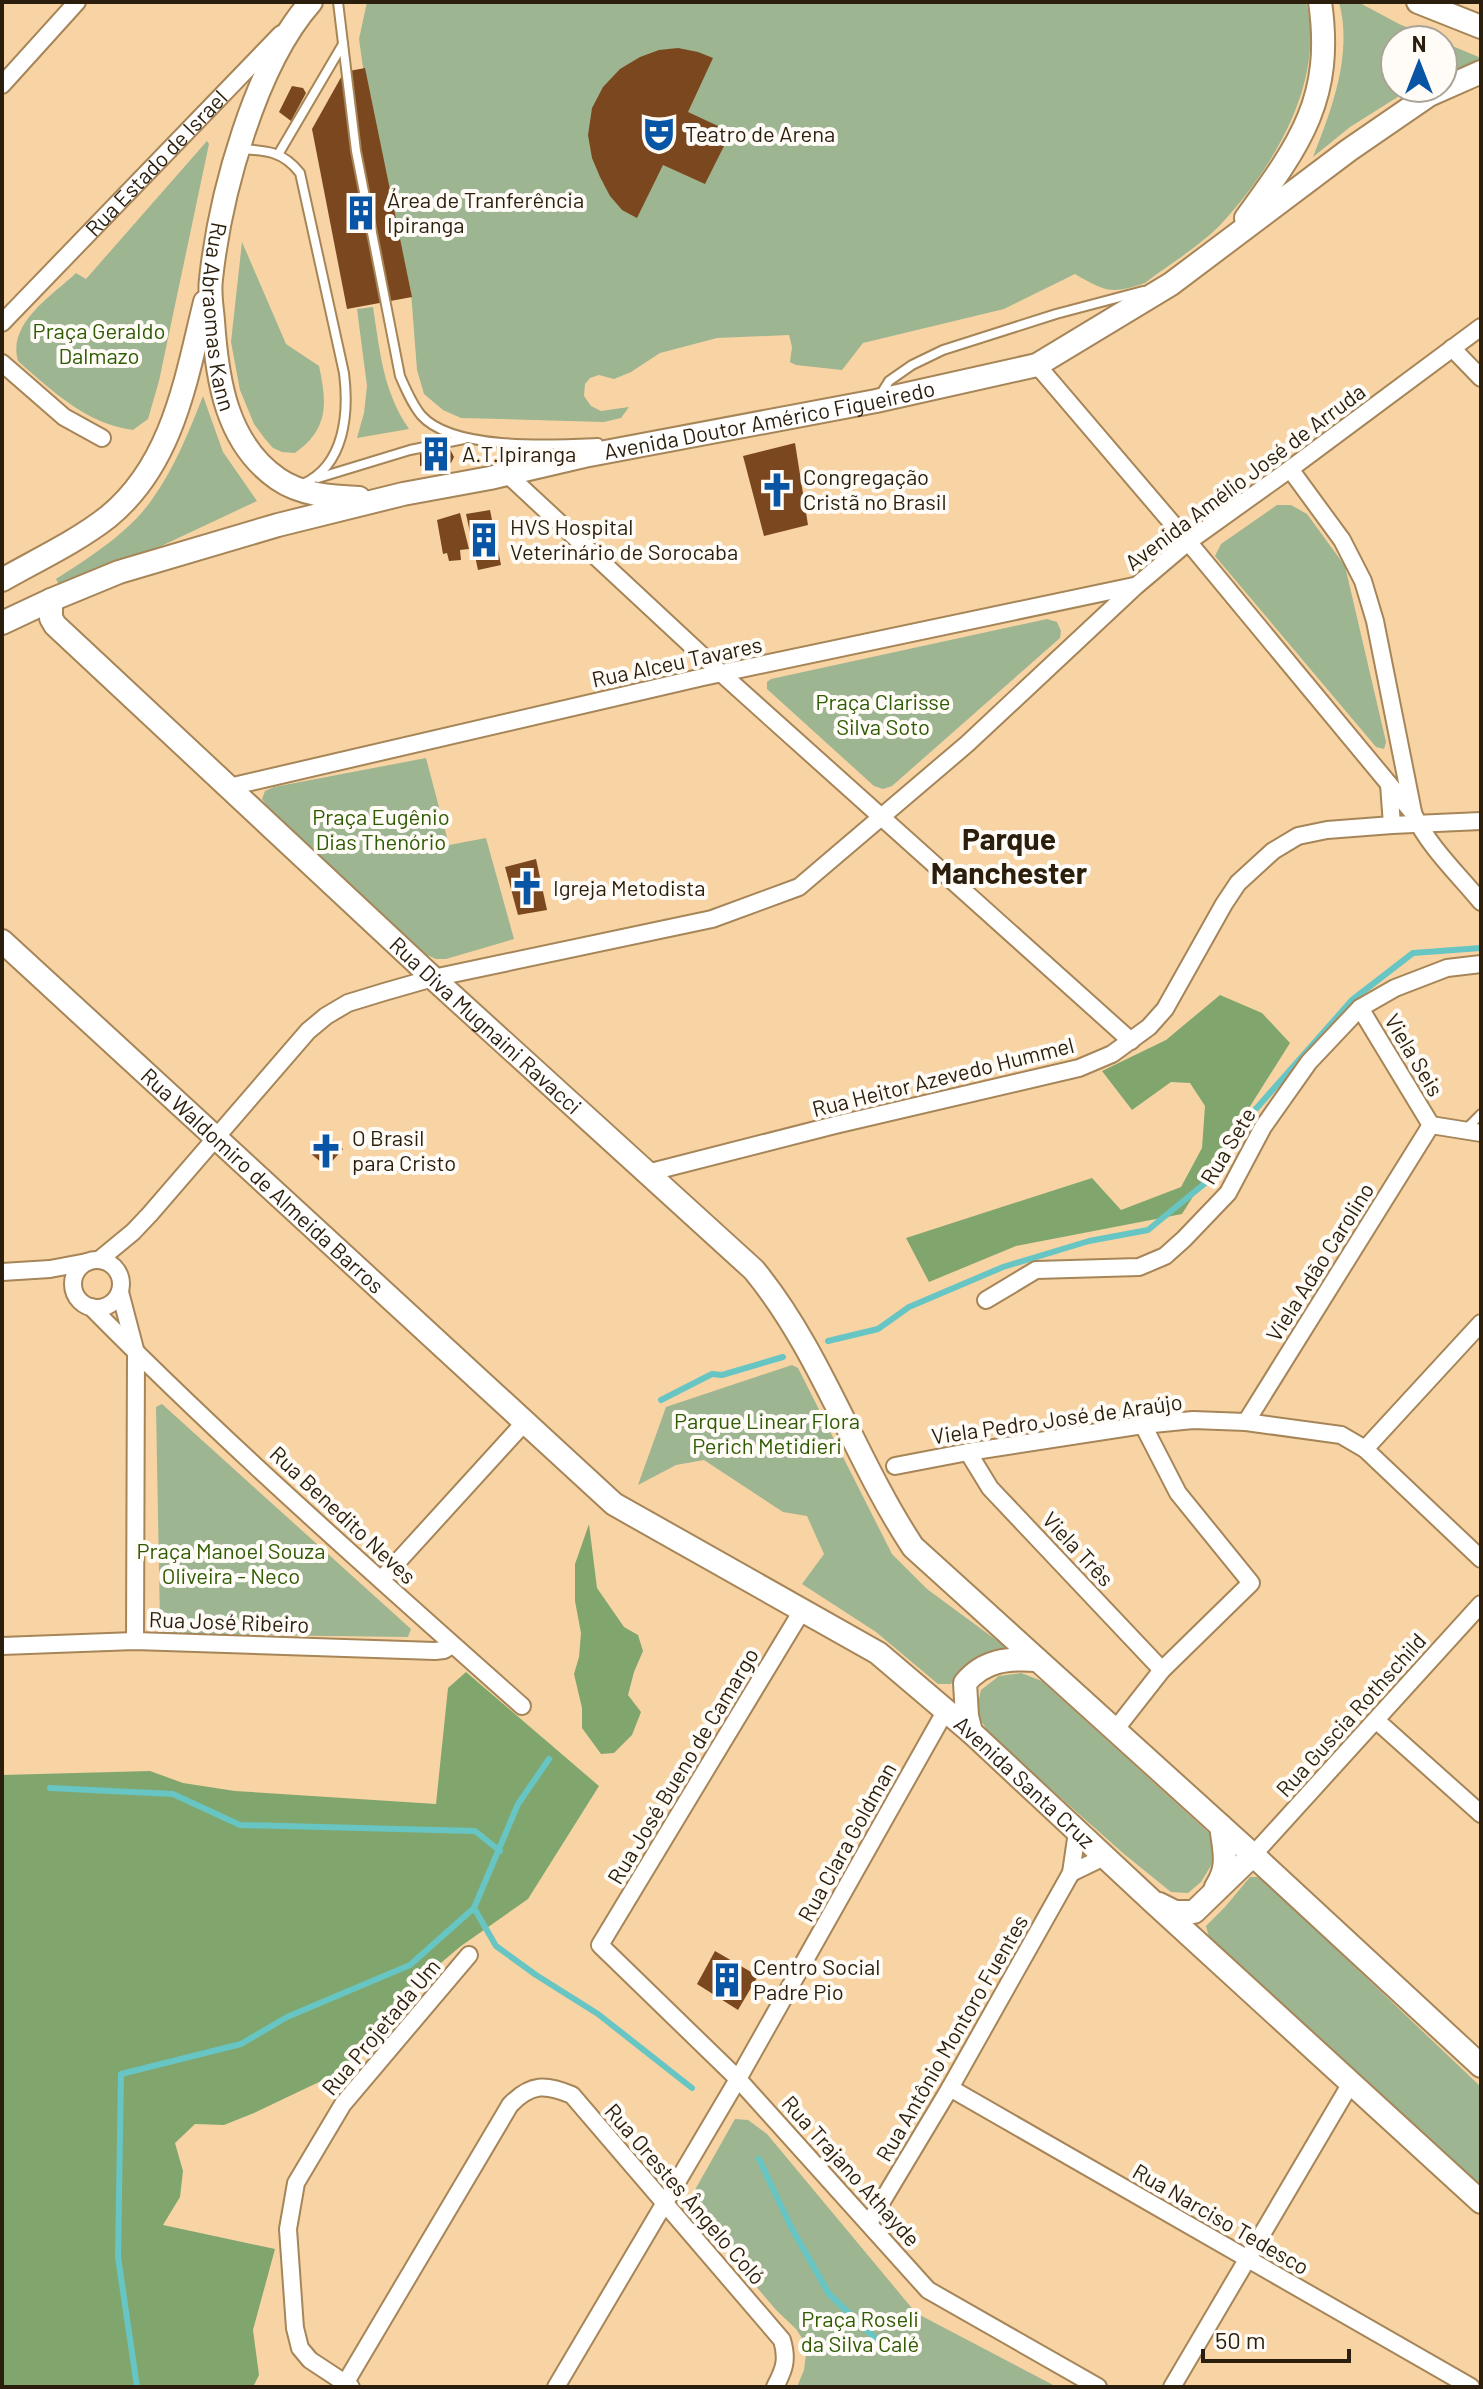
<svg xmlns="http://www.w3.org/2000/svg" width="1483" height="2389" font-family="Barlow,sans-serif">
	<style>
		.green { fill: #9db591 }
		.forest { fill: #81a66d }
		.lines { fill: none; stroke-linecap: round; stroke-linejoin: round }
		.stream { stroke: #67c5c4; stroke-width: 6 }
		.building { fill: #7b471f }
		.service-casing { stroke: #a68558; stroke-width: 12 }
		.minor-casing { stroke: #a68558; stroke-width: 20 }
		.secondary-casing { stroke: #a68558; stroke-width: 26 }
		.service { stroke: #fff; stroke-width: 8 }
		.minor { stroke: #fff; stroke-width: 16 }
		.secondary { stroke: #fff; stroke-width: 22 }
		.labels { text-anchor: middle; stroke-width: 8; stroke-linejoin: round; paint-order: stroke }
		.poi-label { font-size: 22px; fill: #2b1e0c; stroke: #fffbf6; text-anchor: start }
		.street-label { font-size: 22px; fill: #2b1e0c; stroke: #fffbf6 }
		.park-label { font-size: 22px; fill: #2e5b04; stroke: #fffbf6 }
		.district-label { font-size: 30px; font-weight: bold; fill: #2b1e0c; stroke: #fffbf6 }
	</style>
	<rect width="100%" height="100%" fill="#f8d4a5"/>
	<g class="green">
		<path d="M367,2H1306C1326,80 1274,167 1222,223C1204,243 1167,266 1145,283C1111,295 1104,291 1075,274L1004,309L863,343L842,370L796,365L790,362L792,347L789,335L717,338L660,353L631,372L614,379L599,375L590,378L585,384L584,396L591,406L601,411L629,407L621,418L604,422L461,418L443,410L424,394L417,370L411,292L363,68L359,39Z"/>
		<path d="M1339,2H1358L1399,24L1438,40H1395V88H1412L1350,127L1313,157C1332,109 1353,54 1339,2Z"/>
		<path d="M1443,42L1481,58V61L1443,74Z"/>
		<path d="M207,141L209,144L159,381L148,419L133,430C87,424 52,391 18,361C7,323 52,296 76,273L86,279Z"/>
		<path d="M242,242L286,344L319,366C327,403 329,429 295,453L282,452L273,448L265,439L254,424L240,390L231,342Z"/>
		<path d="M373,307C380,352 383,391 409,429L357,438L364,413L367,386L357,309Z"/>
		<path d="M203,396L223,452L257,501L157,548L60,587L56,579C90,557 127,534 151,501C174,469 189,432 203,396Z"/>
		<path d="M1277,505H1291L1307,514L1345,566L1386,742L1384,749L1376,747L1215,556L1221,544Z"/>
		<path d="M1047,619L1057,622L1061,631L1060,638L892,786L883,789L874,786L767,689V682L771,679Z"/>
		<path d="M426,758L449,845L486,838L514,939L446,959H436L427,955L270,811L262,799L265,791L274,787Z"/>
		<path d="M792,1365L798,1368L892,1554L927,1589L1007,1648L985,1655L963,1667L951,1684H938L876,1632L802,1584L824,1554L807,1516L783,1512L704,1460L676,1465L638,1485L666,1407Z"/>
		<path d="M162,1404L411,1629L408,1637L171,1634L163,1631L160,1623L156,1407Z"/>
		<path d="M1021,1673L1042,1681L1209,1833L1215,1859L1201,1882L1188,1893L1171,1892L1124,1854L990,1735L976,1712L981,1690L999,1676Z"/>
		<path d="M1250,1877H1258L1267,1883L1481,2087V2185L1361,2078L1209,1937L1206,1926L1225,1907Z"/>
		<path d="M735,2119L748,2120L767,2134L916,2313L1057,2387H797L804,2370L807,2346L796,2329L777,2311L695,2215L693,2199L696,2188Z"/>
	</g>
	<g class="forest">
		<path d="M1220,995L1262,1013L1290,1043L1182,1214L1016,1246L929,1282L906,1238L1092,1178L1121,1210L1181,1187L1202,1148L1205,1106L1190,1083L1171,1082L1132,1110L1102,1071L1166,1040Z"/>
		<path d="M589,1524L597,1588L624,1627L638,1635L643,1651L634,1672L628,1695L641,1712L632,1735L614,1753L601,1754L582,1728V1708L574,1674L579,1657L581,1633L575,1601V1564Z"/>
		<path d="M466,1672L599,1786L528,1899L461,1946L429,1973L386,2028L340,2072L254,2113L224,2125L195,2124L175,2143L183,2171L180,2197L163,2225L275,2249L253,2330L259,2375L253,2387H2V1775L150,1771L183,1783L235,1791L436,1804L448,1688Z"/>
	</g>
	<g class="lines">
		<g class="stream">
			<path d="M828,1341L878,1329L909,1307L1003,1267L1089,1241L1148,1230L1209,1180L1239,1128L1352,1000L1413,953L1481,948"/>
			<path d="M661,1400L712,1374L722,1375L783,1357"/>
			<path d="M50,1788L173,1794L240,1825L475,1831L500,1851"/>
			<path d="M474,1908L496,1946L536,1975L598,2014L692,2088"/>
			<path d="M759,2159L791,2227L829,2294L877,2340"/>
			<path d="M137,2387L118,2257L121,2074L241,2044L287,2017L410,1965L474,1908L518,1804L549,1759"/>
		</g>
	</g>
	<g class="building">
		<path d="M678,48L698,52L713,58L688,112L731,132L705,184L663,165L637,218L622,210L610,196L600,177L592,158L588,135L592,108L603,87L620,69L640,57L659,50Z"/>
		<path d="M365,68L412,297L347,309L312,129L344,72Z"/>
		<path d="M292,86L303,88L306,93L291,121L279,112Z"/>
		<path d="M795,443L808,525L764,536L743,456Z"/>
		<path d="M449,447L454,457L451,463L420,466V451Z"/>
		<path d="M490,510L501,565L478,570L466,514Z"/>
		<path d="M460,513L469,549L460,550L461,560L449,561L447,553L443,554L437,520Z"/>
		<path d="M536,859L547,910L518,915L505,867Z"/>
		<path d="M326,1134L343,1149L327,1167L310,1153Z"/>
		<path d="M715,1951L758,1976L738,2010L697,1984Z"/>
	</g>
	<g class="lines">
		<g class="service-casing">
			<g id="service">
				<path d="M338,2L356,151L400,376C406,390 412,404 421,415C452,451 554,445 598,443"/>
				<path d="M239,149C265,150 283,151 300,173L344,373C349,413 345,465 303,484"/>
				<path d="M279,153L343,44"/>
				<path d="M879,397L889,381L912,365L943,350L1056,314L1143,291"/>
				<path d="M318,478L410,450L464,439"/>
				<path d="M1465,1130L1481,1114"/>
			</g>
		</g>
		<g class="minor-casing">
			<g id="minor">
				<path d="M2,85L77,2"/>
				<path id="s1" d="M2,323L281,34"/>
				<path d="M1452,348L1481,378"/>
				<path d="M2,363L64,417L102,438"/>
				<path d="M1037,365L1195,550L1413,813C1428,846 1458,874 1481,902"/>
				<path d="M1290,469L1342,540L1363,581L1375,621L1413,812"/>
				<path d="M507,474L722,674L1131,1041"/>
				<path d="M1389,784L1392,825"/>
				<path d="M229,787L703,677L1134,586"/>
				<path d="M1360,1008L1431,1125"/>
				<path d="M1431,1125L1481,1133"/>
				<path d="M647,1173L835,1125L1079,1068L1112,1054L1149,1027L1165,1009L1224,904L1238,883L1273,851L1298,836L1327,830L1392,825L1481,821"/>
				<circle cx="97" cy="1284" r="24"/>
				<path d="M99,1260L133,1232L150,1214L308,1031L326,1016L348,1003L384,992L433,978L712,919L799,887L967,744L1136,586L1188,542L1290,469L1481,327"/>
				<path d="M2,1272L50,1269L87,1262"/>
				<path d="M120,1292L136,1353L135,1641"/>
				<path d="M986,1300L1036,1270L1139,1267L1165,1256L1184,1239L1228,1193L1263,1127L1309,1062L1360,1008L1395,988L1447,968L1481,964"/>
				<path d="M91,1307C228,1446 376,1576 522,1706"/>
				<path d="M1246,1422L1431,1125"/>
				<path d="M1365,1449L1481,1323"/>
				<path d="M968,1452L990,1488L1162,1670"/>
				<path d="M895,1466L968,1452L1143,1425L1193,1420L1246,1422L1341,1435L1365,1449L1481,1559"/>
				<path d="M381,1580L524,1423"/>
				<path d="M803,1609L600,1945L738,2079L928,2290L1098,2387"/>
				<path d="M2,1646L135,1641L435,1651L444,1650L452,1645"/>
				<path d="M1377,1721L1481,1814"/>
				<path d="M1115,1730L1162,1670L1251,1583L1178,1493L1143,1425"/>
				<path d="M1077,1832L1071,1873L1104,1857"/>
				<path d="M1253,1855L1481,1604"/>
				<path d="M950,2088L1471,2387"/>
				<path d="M869,2223L950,2088L1071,1873"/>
				<path d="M343,2387L510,2105C531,2083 546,2084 572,2095L782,2340C788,2360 784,2370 775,2387"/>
				<path d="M351,2387L310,2360L300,2348L295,2328L288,2229L296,2183L343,2104L469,1955"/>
				<path d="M556,2387L738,2079L946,1710"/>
				<path d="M1172,2387L1351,2083"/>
			</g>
		</g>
		<g class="secondary-casing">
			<g id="secondary">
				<path id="s2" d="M311,2C255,65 220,195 211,279C209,293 212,308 213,321C217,379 226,443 278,479C301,495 332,497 359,498"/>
				<path d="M1418,2L1481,27"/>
				<path d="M1246,218C1300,144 1334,98 1320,2"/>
				<path d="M2,580C37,560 76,542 108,517C173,464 186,379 205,302"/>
				<path id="s3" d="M51,600V618L55,625L433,978L754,1270C822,1353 854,1458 913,1547L1253,1855L1481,2066"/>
				<path id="s4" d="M2,623L51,600L119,572L278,525L403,494L490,478L584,456L876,401L1037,365L1171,284L1349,150L1429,95L1481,72"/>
				<path id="s5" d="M2,941L614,1504L878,1653L971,1732L1151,1900L1481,2202"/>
				<path d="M971,1732L967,1716L965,1683C984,1660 1008,1658 1037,1660"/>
				<path d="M1216,1887C1230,1866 1224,1850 1221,1826"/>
				<path d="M1159,1904L1175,1912H1194L1253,1855"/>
			</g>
		</g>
		<use href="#service" class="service"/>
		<use href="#minor" class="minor"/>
		<use href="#secondary" class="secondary"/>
	</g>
	<defs>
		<g id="theatre-bare" transform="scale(2.76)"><path d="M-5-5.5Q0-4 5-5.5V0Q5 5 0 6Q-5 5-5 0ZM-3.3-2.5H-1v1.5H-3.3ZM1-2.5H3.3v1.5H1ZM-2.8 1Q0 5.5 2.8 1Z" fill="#0755a4" stroke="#fffbf6" stroke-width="2.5" paint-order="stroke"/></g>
		<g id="building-bare" transform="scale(2.76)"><path d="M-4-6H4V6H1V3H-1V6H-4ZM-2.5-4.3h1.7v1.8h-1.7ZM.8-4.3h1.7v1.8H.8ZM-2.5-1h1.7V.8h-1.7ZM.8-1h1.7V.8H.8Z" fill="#0755a4" stroke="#fffbf6" stroke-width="2.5" paint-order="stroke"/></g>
		<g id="church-bare" transform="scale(2.76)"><path d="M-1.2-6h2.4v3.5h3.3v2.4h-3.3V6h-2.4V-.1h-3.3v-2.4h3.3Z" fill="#0755a4" stroke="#fffbf6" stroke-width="2.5" paint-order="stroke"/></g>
	</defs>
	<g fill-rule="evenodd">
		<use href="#theatre-bare" x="659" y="134"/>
		<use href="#building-bare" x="361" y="213"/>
		<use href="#building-bare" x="436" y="454"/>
		<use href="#church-bare" x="777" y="490"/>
		<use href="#building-bare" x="484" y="540"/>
		<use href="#church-bare" x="527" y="888"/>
		<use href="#church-bare" x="326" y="1151"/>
		<use href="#building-bare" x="727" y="1980"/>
	</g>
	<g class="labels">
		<g class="poi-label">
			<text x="685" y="142">Teatro de Arena</text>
			<text x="387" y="208">Área de Tranferência<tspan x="387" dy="25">Ipiranga</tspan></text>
			<text x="462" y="462">A.T.Ipiranga</text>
			<text x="803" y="485">Congregação<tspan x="803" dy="25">Cristã no Brasil</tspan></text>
			<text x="510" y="535">HVS Hospital<tspan x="510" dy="25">Veterinário de Sorocaba</tspan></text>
			<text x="553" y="896">Igreja Metodista</text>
			<text x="352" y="1146">O Brasil<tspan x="352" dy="25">para Cristo</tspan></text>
			<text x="753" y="1975">Centro Social<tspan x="753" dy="25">Padre Pio</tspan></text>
		</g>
		<g class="street-label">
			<text dy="8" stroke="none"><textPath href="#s1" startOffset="222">Rua Estado de Israel</textPath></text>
			<text dy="8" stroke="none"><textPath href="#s2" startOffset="336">Rua Abraomas Kann</textPath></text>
			<text dy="8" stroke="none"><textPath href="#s4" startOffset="796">Avenida Doutor Américo Figueiredo</textPath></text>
			<text transform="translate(1245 477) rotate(-37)" y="8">Avenida Amélio José de Arruda</text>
			<text transform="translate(677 662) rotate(-12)" y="8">Rua Alceu Tavares</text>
			<text dy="8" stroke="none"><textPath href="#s3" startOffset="614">Rua Diva Mugnaini Ravacci</textPath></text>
			<text transform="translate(1414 1055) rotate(59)" y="8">Viela Seis</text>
			<text transform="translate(943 1077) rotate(-14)" y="8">Rua Heitor Azevedo Hummel</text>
			<text transform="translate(1228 1146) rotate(-59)" y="8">Rua Sete</text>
			<text dy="8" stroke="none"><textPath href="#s5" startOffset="354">Rua Waldomiro de Almeida Barros</textPath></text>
			<text transform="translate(1320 1262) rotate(-58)" y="8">Viela Adão Carolino</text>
			<text transform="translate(1057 1419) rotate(-8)" y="8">Viela Pedro José de Araújo</text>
			<text transform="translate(343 1515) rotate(43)" y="8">Rua Benedito Neves</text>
			<text transform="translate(1078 1549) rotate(47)" y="8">Viela Três</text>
			<text transform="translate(229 1622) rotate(2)" y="8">Rua José Ribeiro</text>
			<text transform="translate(1351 1715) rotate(-48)" y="8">Rua Guscia Rothschild</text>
			<text transform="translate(683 1766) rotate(-59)" y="8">Rua José Bueno de Camargo</text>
			<text dy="8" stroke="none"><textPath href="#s5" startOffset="1330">Avenida Santa Cruz</textPath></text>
			<text transform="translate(847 1842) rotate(-61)" y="8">Rua Clara Goldman</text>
			<text transform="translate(381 2027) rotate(-50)" y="8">Rua Projetada Um</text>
			<text transform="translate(952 2038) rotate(-60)" y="8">Rua Antônio Montoro Fuentes</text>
			<text transform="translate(851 2171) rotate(48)" y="8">Rua Trajano Athayde</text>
			<text transform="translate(685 2194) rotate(49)" y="8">Rua Orestes Ângelo Coló</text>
			<text transform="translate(1221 2219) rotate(30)" y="8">Rua Narciso Tedesco</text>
		</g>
		<g class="park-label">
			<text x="99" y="339">Praça Geraldo<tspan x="99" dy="25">Dalmazo</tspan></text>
			<text x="883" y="710">Praça Clarisse<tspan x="883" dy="25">Silva Soto</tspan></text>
			<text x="381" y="825">Praça Eugênio<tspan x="381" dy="25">Dias Thenório</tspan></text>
			<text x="767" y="1429">Parque Linear Flora<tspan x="767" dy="25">Perich Metidieri</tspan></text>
			<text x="231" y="1559">Praça Manoel Souza<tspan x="231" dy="25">Oliveira - Neco</tspan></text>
			<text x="860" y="2327">Praça Roseli<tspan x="860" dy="25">da Silva Calé</tspan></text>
		</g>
		<g class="district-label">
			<text x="1009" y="850">Parque<tspan x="1009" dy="34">Manchester</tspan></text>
		</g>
	</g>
	<rect width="1483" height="2389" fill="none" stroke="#2b1e0c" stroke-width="8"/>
	<g transform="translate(1419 64)"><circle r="38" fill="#fffbf6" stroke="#aaa398" stroke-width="2"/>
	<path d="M0-6L14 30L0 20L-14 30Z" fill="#0755a4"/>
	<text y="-12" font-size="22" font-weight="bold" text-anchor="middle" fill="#2b1e0c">N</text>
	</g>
	<path d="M1203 2349v12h146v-12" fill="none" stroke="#2b1e0c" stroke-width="4"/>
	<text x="1215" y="2349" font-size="24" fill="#2b1e0c" stroke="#fffbf6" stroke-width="6" paint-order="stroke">50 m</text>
</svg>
